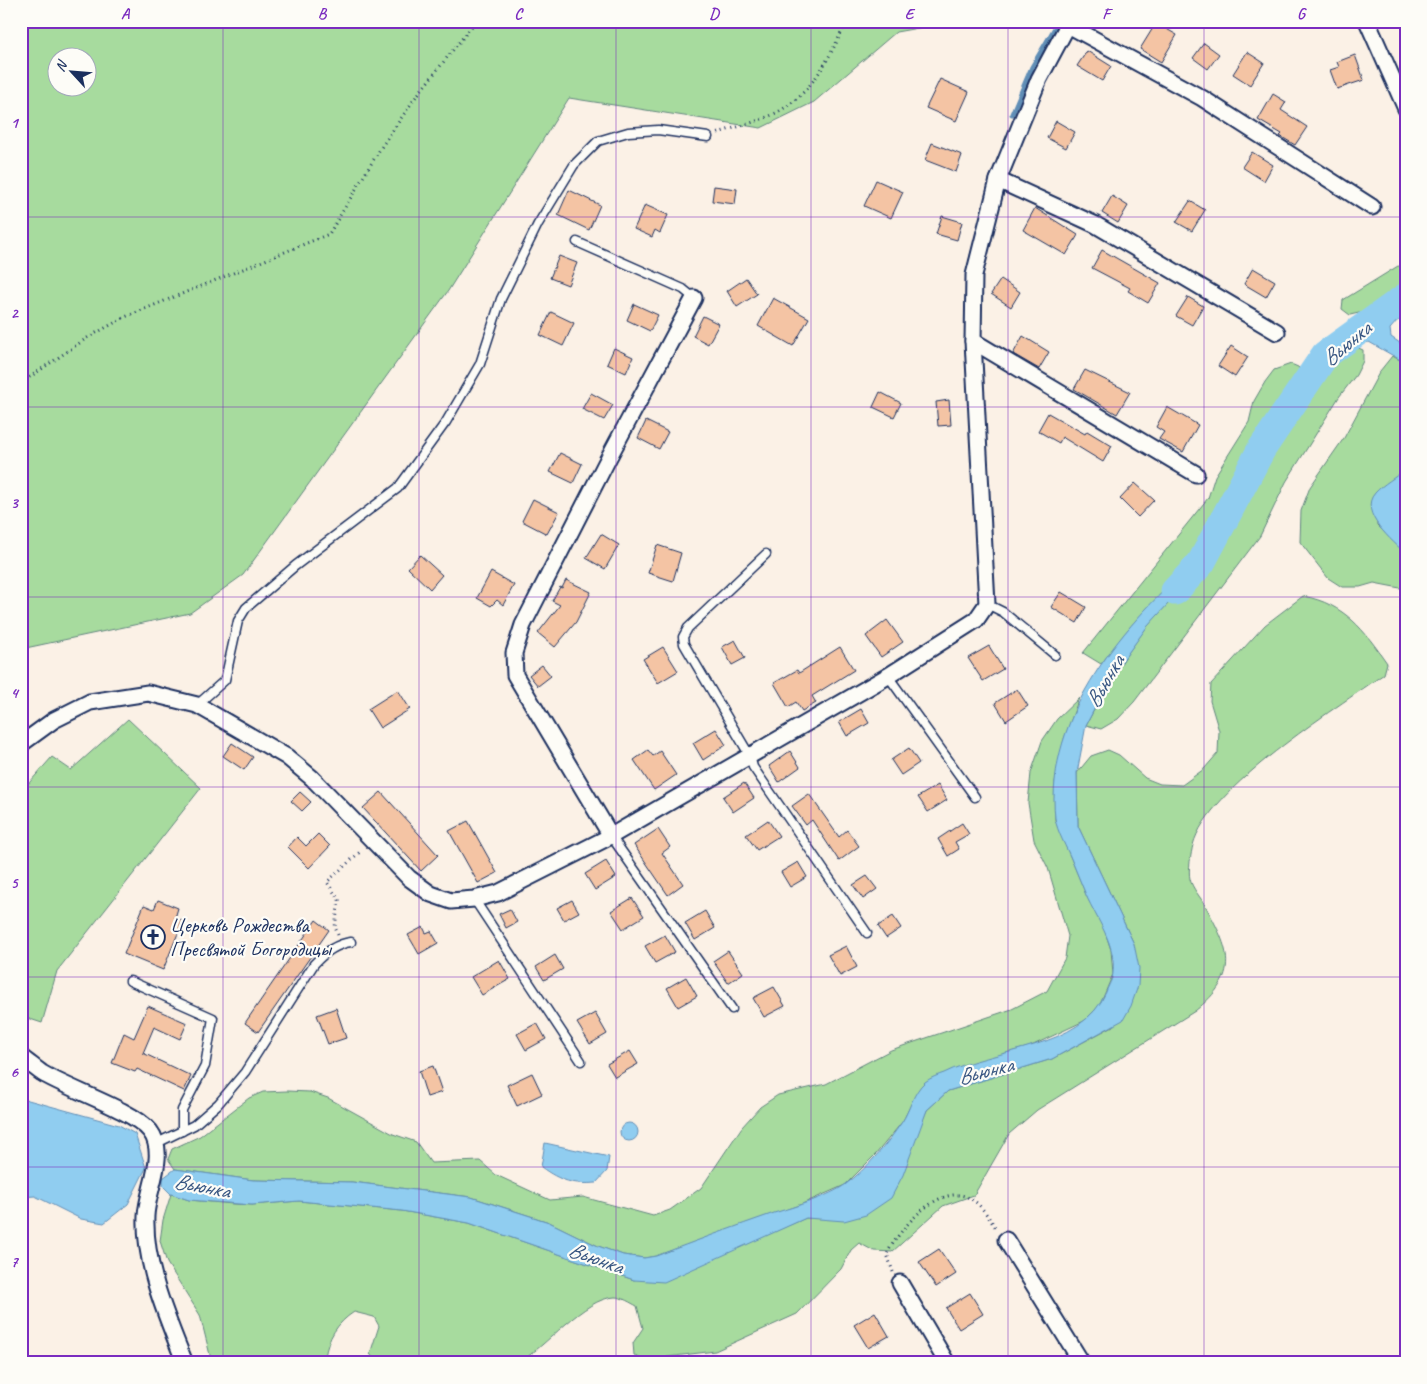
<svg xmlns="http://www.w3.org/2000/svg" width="1427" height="1384" font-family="Caveat,sans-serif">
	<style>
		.green { fill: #a7db9e; stroke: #61857e; fill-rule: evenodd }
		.water { fill: #90cdf0; stroke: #618eb6 }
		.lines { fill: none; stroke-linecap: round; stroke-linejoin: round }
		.stream { stroke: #618eb6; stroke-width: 5 }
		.river { stroke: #90cdf0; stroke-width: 29 }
		.building { fill: #f4c4a4; stroke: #1b2f5e }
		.service-casing { stroke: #1b2f5e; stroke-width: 11 }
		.minor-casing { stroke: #1b2f5e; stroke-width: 19 }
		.path { stroke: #1b2f5e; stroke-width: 3; stroke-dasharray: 1 4; stroke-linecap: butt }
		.service { stroke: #fdfcf7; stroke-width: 8 }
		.minor { stroke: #fdfcf7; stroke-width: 15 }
		.grid { fill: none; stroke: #7b2cbf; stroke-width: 1; stroke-opacity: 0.55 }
		.labels { text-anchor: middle; stroke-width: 4.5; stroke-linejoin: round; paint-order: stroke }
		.poi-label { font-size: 21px; fill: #1b2f5e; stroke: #fdfcf7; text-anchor: start }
		.water-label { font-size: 22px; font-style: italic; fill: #385682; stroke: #fdfcf7 }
		.neatline { fill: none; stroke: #7b2cbf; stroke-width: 2 }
		.grid-label { font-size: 16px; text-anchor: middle; font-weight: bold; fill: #7b2cbf }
	</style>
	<rect width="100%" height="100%" fill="#fbf1e6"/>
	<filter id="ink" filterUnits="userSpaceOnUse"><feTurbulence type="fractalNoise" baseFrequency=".02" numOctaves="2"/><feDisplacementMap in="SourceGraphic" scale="10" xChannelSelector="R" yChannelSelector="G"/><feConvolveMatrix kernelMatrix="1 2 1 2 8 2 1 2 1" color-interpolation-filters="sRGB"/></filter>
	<g filter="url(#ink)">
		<g class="green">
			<path d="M21,21H957L896,32L814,102L761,128L569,98L448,291L243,575L190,613L21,649ZM58,58H88V88H58Z"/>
			<path d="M1398,266L1406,268L1405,288L1372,310L1350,315L1342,309L1343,300Z"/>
			<path d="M1354,346L1363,350V361L1356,375L1339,397L1286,482L1260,536L1134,702L1118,719L1101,729L1086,725C1104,691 1122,659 1146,628C1169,598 1199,575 1220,542C1261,476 1287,390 1354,346Z"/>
			<path d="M1392,356L1406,363V469L1374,495L1377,525L1406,554V584L1400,588L1374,583L1360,587H1342L1328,578L1300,542L1301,511L1310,487L1344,438L1380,371Z"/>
			<path d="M1291,364L1298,367L1303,373L1227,496L1199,559L1182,573L1130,627L1101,664L1083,653L1208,498L1215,476L1249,422L1254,401L1265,382L1274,370Z"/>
			<path d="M1303,596C1345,604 1364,630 1387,663L1384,674C1335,709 1208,788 1193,845C1191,853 1188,870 1190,879C1192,888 1201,898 1205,905C1230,951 1241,974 1195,1011L1037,1110L1009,1134L974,1195L943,1206L892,1252L874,1251L859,1243L851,1250L841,1269L797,1314L715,1351L643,1360L634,1355L633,1343L643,1328L637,1306C631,1303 622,1297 615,1297C584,1298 545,1348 518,1363H378L370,1354L379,1326L374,1317L354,1312C337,1323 328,1338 325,1357H315L301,1363H212L200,1315L167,1263L160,1241L163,1220L171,1194L189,1200L233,1204L252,1205L299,1201L402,1211L469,1223L634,1280L710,1259L806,1218H822L917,1133L927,1110L948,1091L1052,1059L1113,1026L1134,944L1078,826L1077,773L1091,756L1108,750L1119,755L1145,778L1160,784L1182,785L1204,769L1218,753L1219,731L1210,701L1211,684L1265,625Z"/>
			<path d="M1079,698L1064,739L1055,782V820L1087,897L1104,929L1111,950L1113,974L1100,1005L1084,1021L1029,1047L992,1057L914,1098L903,1121L876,1154L845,1185L802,1204L656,1256L644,1258L623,1255L598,1246L549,1222L471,1197L352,1182L253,1180L175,1169L168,1159L172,1149L200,1136L249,1098L263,1092L287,1091L310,1092L328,1098L393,1134L416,1142L431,1163L480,1161L496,1175L550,1200L583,1197L653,1216L670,1210L701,1188L742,1127L760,1107L778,1095L826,1084L891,1050L1012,1009L1047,991L1065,958L1068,936L1048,868L1034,840L1028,803L1031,773L1042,741L1057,719Z"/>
			<path d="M128,719L201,788L57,971L42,1023L21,1016V792L52,757L71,770Z"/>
		</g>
		<g class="water">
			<path d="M1406,289V317L1397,321L1390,329L1391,337L1406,347V363L1369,342L1354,346L1322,371L1313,367L1316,355Z"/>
			<path d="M1406,469V554C1394,542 1357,513 1375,493C1383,484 1396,477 1406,469Z"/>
			<path d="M1199,559L1201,563L1200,569L1147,627L1112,675L1086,725L1077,773L1078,826L1134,944L1139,968L1138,986L1131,1006L1123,1020L1052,1059L948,1091L927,1110L903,1175L891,1198L866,1215L844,1221L806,1218L664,1282L634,1280L469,1223L402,1211L299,1201L252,1205L189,1200L171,1194L163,1186V1178L175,1169L253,1180L352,1182L471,1197L549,1222L598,1246L623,1255L644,1258L656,1256C695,1241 734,1227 774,1213C794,1207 830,1196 846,1184C867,1169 887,1144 902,1122C910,1110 913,1092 925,1082C930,1078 938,1075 944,1073C993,1048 1082,1050 1106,992C1108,986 1113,979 1113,972C1116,944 1097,920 1086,895C1081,884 1077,872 1072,861C1067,848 1057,832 1055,818C1044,716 1126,620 1199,559Z"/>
			<path d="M21,1098L119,1125L135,1134L146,1168L128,1204L104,1223L81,1219L35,1196L21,1197Z"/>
			<circle cx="629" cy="1132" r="9"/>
			<path d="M545,1143L609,1157L607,1171L596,1183C574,1185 560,1181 541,1167Z"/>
			<path d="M315,1357H325L335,1363H301Z"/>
		</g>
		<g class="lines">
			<path class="stream" d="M1012,114L1032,67L1059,21"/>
			<path class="river" d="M1175,591L1201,563L1261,450L1325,355L1406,297"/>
		</g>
		<g class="building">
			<path d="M1156,23L1177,35L1161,62L1140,49Z"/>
			<path d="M1204,43L1219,54L1208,69L1193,58Z"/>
			<path d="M1087,51L1111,66L1102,81L1077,66Z"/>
			<path d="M1247,52L1264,63L1250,85L1233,74Z"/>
			<path d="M1355,55L1364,80L1337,89L1330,70L1339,67L1337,62Z"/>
			<path d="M940,79L969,92L956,121L926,108Z"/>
			<path d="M1273,94L1286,102L1281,110L1307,127L1295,145L1280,136L1282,134L1258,120Z"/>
			<path d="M1056,121L1075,132L1066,148L1047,138Z"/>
			<path d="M932,143L962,155L956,172L925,160Z"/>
			<path d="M1252,152L1273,165L1264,181L1242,167Z"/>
			<path d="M876,180L903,192L891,218L864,206Z"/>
			<path d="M714,186L737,189L735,204L712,201Z"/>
			<path d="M569,190L600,205L589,230L558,215Z"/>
			<path d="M1112,196L1128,206L1118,223L1102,213Z"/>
			<path d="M1190,201L1205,210L1192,231L1176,222Z"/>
			<path d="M645,205L668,215L660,233L655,230L652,237L634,229Z"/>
			<path d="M1035,208L1078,235L1066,255L1023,230Z"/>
			<path d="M942,216L962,222L957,240L936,234Z"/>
			<path d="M1102,250L1160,283L1148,303L1128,291L1130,288L1092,268Z"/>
			<path d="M559,256L577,263L568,285L550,278Z"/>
			<path d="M1253,268L1275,281L1266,297L1244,284Z"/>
			<path d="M746,278L757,294L737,307L727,291Z"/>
			<path d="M1001,279L1020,292L1011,307L991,294Z"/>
			<path d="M1188,297L1203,306L1192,325L1176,316Z"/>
			<path d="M773,298L809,318L793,346L758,326Z"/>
			<path d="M634,304L658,315L650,331L627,320Z"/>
			<path d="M551,312L574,323L563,346L540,335Z"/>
			<path d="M703,316L719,324L708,344L693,336Z"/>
			<path d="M1023,336L1049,352L1039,369L1013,354Z"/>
			<path d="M1231,346L1248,357L1235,377L1218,366Z"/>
			<path d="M614,348L633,357L626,373L607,364Z"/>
			<path d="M1085,370L1130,392L1117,414L1074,389Z"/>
			<path d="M880,392L901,403L894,417L873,407Z"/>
			<path d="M591,393L613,405L604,420L582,409Z"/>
			<path d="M949,400L951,425L938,426L936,402Z"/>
			<path d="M1167,407L1198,425L1183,452L1159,439L1164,432L1156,427Z"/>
			<path d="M1048,413L1085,434L1087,431L1112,446L1103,462L1062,437L1059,443L1038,431Z"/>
			<path d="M646,421L668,432L659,449L638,438Z"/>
			<path d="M560,453L582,464L573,483L550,472Z"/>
			<path d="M1135,483L1154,500L1138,517L1120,499Z"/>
			<path d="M533,499L559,512L547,534L522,521Z"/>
			<path d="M601,534L619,545L605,569L586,558Z"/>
			<path d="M657,545L681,553L673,581L648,573Z"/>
			<path d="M420,555L442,575L430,589L408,568Z"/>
			<path d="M491,572L514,585L503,605L497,600L491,606L477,598Z"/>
			<path d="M566,580L591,592L576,622L555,647L538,633L560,605L552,601L560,587L562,588Z"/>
			<path d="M1061,592L1086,607L1077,623L1051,607Z"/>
			<path d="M887,620L903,642L881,657L866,636Z"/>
			<path d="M735,640L745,658L732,665L722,647Z"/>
			<path d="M989,646L1003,669L983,681L968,658Z"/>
			<path d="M663,647L678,671L658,683L643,659Z"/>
			<path d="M840,647L854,670L812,696L816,703L802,711L796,702L788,707L774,683L797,670L799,673Z"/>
			<path d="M542,665L551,676L538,686L529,675Z"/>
			<path d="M1017,689L1028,706L1006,721L995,703Z"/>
			<path d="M398,690L410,709L380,728L368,709Z"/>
			<path d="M861,709L869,723L847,736L839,722Z"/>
			<path d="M716,729L726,745L703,760L693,743Z"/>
			<path d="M232,743L253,757L244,770L223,756Z"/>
			<path d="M909,748L919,763L901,775L891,760Z"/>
			<path d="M648,750L653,756L660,751L676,775L654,790L634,760Z"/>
			<path d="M790,751L800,767L779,782L769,766Z"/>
			<path d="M744,783L754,798L733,812L723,797Z"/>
			<path d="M938,785L947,800L928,812L918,797Z"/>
			<path d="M300,792L311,802L302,811L291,801Z"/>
			<path d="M381,792L438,855L421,871L363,808Z"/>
			<path d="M809,794L839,837L847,830L859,846L839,861L812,820L806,825L792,806Z"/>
			<path d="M768,820L779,836L757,850L746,835Z"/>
			<path d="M468,821L497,873L478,883L449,831Z"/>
			<path d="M962,823L969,834L955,842L959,849L948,856L938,839Z"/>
			<path d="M658,829L670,847L662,853L683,884L668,895L634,845Z"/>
			<path d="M318,834L330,846L309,868L288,847L297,837L306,846Z"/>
			<path d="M606,861L616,877L595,890L585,874Z"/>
			<path d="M798,862L807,877L790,887L781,872Z"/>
			<path d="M867,876L877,889L863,899L853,885Z"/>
			<path d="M632,898L644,916L623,929L611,911Z"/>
			<path d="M158,900L178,908L175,918L183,921L163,970L124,954L144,905L154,909Z"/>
			<path d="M572,900L579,912L564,920L557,908Z"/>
			<path d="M510,909L517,922L506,928L499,914Z"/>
			<path d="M705,911L715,928L695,940L685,923Z"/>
			<path d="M893,916L901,928L886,938L878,926Z"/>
			<path d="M316,920L329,930L258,1032L245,1023Z"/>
			<path d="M423,927L426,933L431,931L438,943L419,954L408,935Z"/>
			<path d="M665,935L675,952L655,963L645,946Z"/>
			<path d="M846,946L857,967L840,976L828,955Z"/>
			<path d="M728,951L743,973L728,983L713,961Z"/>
			<path d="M555,955L563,969L544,980L536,967Z"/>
			<path d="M499,960L510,979L482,995L471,977Z"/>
			<path d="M686,977L697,996L678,1007L667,988Z"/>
			<path d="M774,987L785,1006L764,1017L753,998Z"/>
			<path d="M148,1006L187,1023L180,1039L154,1027L143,1053L191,1076L184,1091L137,1069L135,1072L112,1063L124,1033L134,1038Z"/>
			<path d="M336,1008L346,1038L328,1044L317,1015Z"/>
			<path d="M595,1013L607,1034L590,1044L577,1023Z"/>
			<path d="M537,1023L546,1039L526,1050L517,1034Z"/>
			<path d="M630,1051L638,1064L615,1077L607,1064Z"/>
			<path d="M433,1066L442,1092L427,1097L419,1071Z"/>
			<path d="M532,1073L542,1094L517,1106L507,1085Z"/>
			<path d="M939,1249L956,1274L936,1287L919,1262Z"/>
			<path d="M970,1293L983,1314L959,1329L946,1308Z"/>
			<path d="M875,1312L889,1336L868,1348L854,1325Z"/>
		</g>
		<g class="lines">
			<g class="service-casing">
				<g id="service">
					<path d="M577,242L683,289L694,298"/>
					<path d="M766,554L688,628L683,637L684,644L750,756L753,767L867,933"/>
					<path d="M987,604L1003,612L1055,655"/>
					<path d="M888,676L975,797"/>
					<path d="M197,705L225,680L238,621L246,608L295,566L398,488L446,422L480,364L501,299L538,224L574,165L598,141L628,132L658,130L708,137"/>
					<path d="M611,836L732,1009"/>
					<path d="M474,899L581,1061"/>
					<path d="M130,981L213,1018L205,1066L182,1110V1131"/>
					<path d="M157,1143L194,1125L218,1104L245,1072L314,964C324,953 336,944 351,942"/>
				</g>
			</g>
			<g class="minor-casing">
				<g id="minor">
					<path d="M1367,21L1406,109"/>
					<path d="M1068,25L1202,98L1372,207"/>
					<path d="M998,180L1096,225L1277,332"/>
					<path d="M973,341L1196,474"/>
					<path d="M21,744L54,720L90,702L148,693L197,705L287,757L312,778L409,878L431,894L451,901L474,899L498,893L611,836L888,676L976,620L987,604L973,341L974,275L998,180L1039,79L1070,21"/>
					<path d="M611,836L515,675L514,653L523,625L609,457L694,298"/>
					<path d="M21,1057C28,1062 35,1068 42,1073C68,1089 133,1110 150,1131C168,1154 147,1190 146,1216C144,1265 167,1318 185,1363"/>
					<path d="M1006,1240L1082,1363"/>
					<path d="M900,1283L947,1363"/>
				</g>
			</g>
			<g class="path">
				<path d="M718,133C736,127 758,122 776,113C813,93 829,58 847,21"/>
				<path d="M21,383L87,338L125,317L329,234L380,149L415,98L476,21"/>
				<path d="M338,935L335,927L339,900L327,882L362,850"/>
				<path d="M893,1272L887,1254C899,1229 943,1177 974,1201C983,1207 990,1220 996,1228"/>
			</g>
			<use href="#service" class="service"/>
			<use href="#minor" class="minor"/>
		</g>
	</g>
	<path class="grid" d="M223,21V1363M419,21V1363M616,21V1363M811,21V1363M1008,21V1363M1204,21V1363M21,217H1406M21,407H1406M21,597H1406M21,787H1406M21,977H1406M21,1167H1406"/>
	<defs>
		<g id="church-ring" transform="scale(1.25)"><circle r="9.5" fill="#fdfcf7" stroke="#1b2f5e" stroke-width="1.5"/><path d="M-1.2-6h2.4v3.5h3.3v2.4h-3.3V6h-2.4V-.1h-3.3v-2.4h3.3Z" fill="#1b2f5e"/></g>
	</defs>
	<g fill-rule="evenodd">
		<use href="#church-ring" x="153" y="937"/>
	</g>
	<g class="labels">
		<g class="poi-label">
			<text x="170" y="932">Церковь Рождества<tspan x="170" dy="24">Пресвятой Богородицы</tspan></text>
		</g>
		<g class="water-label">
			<text transform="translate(1346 343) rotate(-40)" y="8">Вьюнка</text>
			<text transform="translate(1104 681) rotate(-60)" y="8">Вьюнка</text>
			<text transform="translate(985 1070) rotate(-14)" y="8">Вьюнка</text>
			<text transform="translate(202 1185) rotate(11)" y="8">Вьюнка</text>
			<text transform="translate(596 1257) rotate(20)" y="8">Вьюнка</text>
		</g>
	</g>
	<rect width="1427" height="1384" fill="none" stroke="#fdfcf7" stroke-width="55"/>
	<g transform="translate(72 72) rotate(296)"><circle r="24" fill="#fdfcf7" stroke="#a3aaba"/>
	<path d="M0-4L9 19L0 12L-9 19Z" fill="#1b2f5e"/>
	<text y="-8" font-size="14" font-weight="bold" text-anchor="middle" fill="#1b2f5e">N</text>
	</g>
	<rect x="28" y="28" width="1372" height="1328" class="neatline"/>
	<g class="grid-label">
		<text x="125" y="19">A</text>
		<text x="322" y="19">B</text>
		<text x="518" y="19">C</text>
		<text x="714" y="19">D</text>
		<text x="909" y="19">E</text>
		<text x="1106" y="19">F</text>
		<text x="1301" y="19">G</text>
		<text x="14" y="128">1</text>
		<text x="14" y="318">2</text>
		<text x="14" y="508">3</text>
		<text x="14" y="698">4</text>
		<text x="14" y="888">5</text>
		<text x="14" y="1077">6</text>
		<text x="14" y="1267">7</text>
	</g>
</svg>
